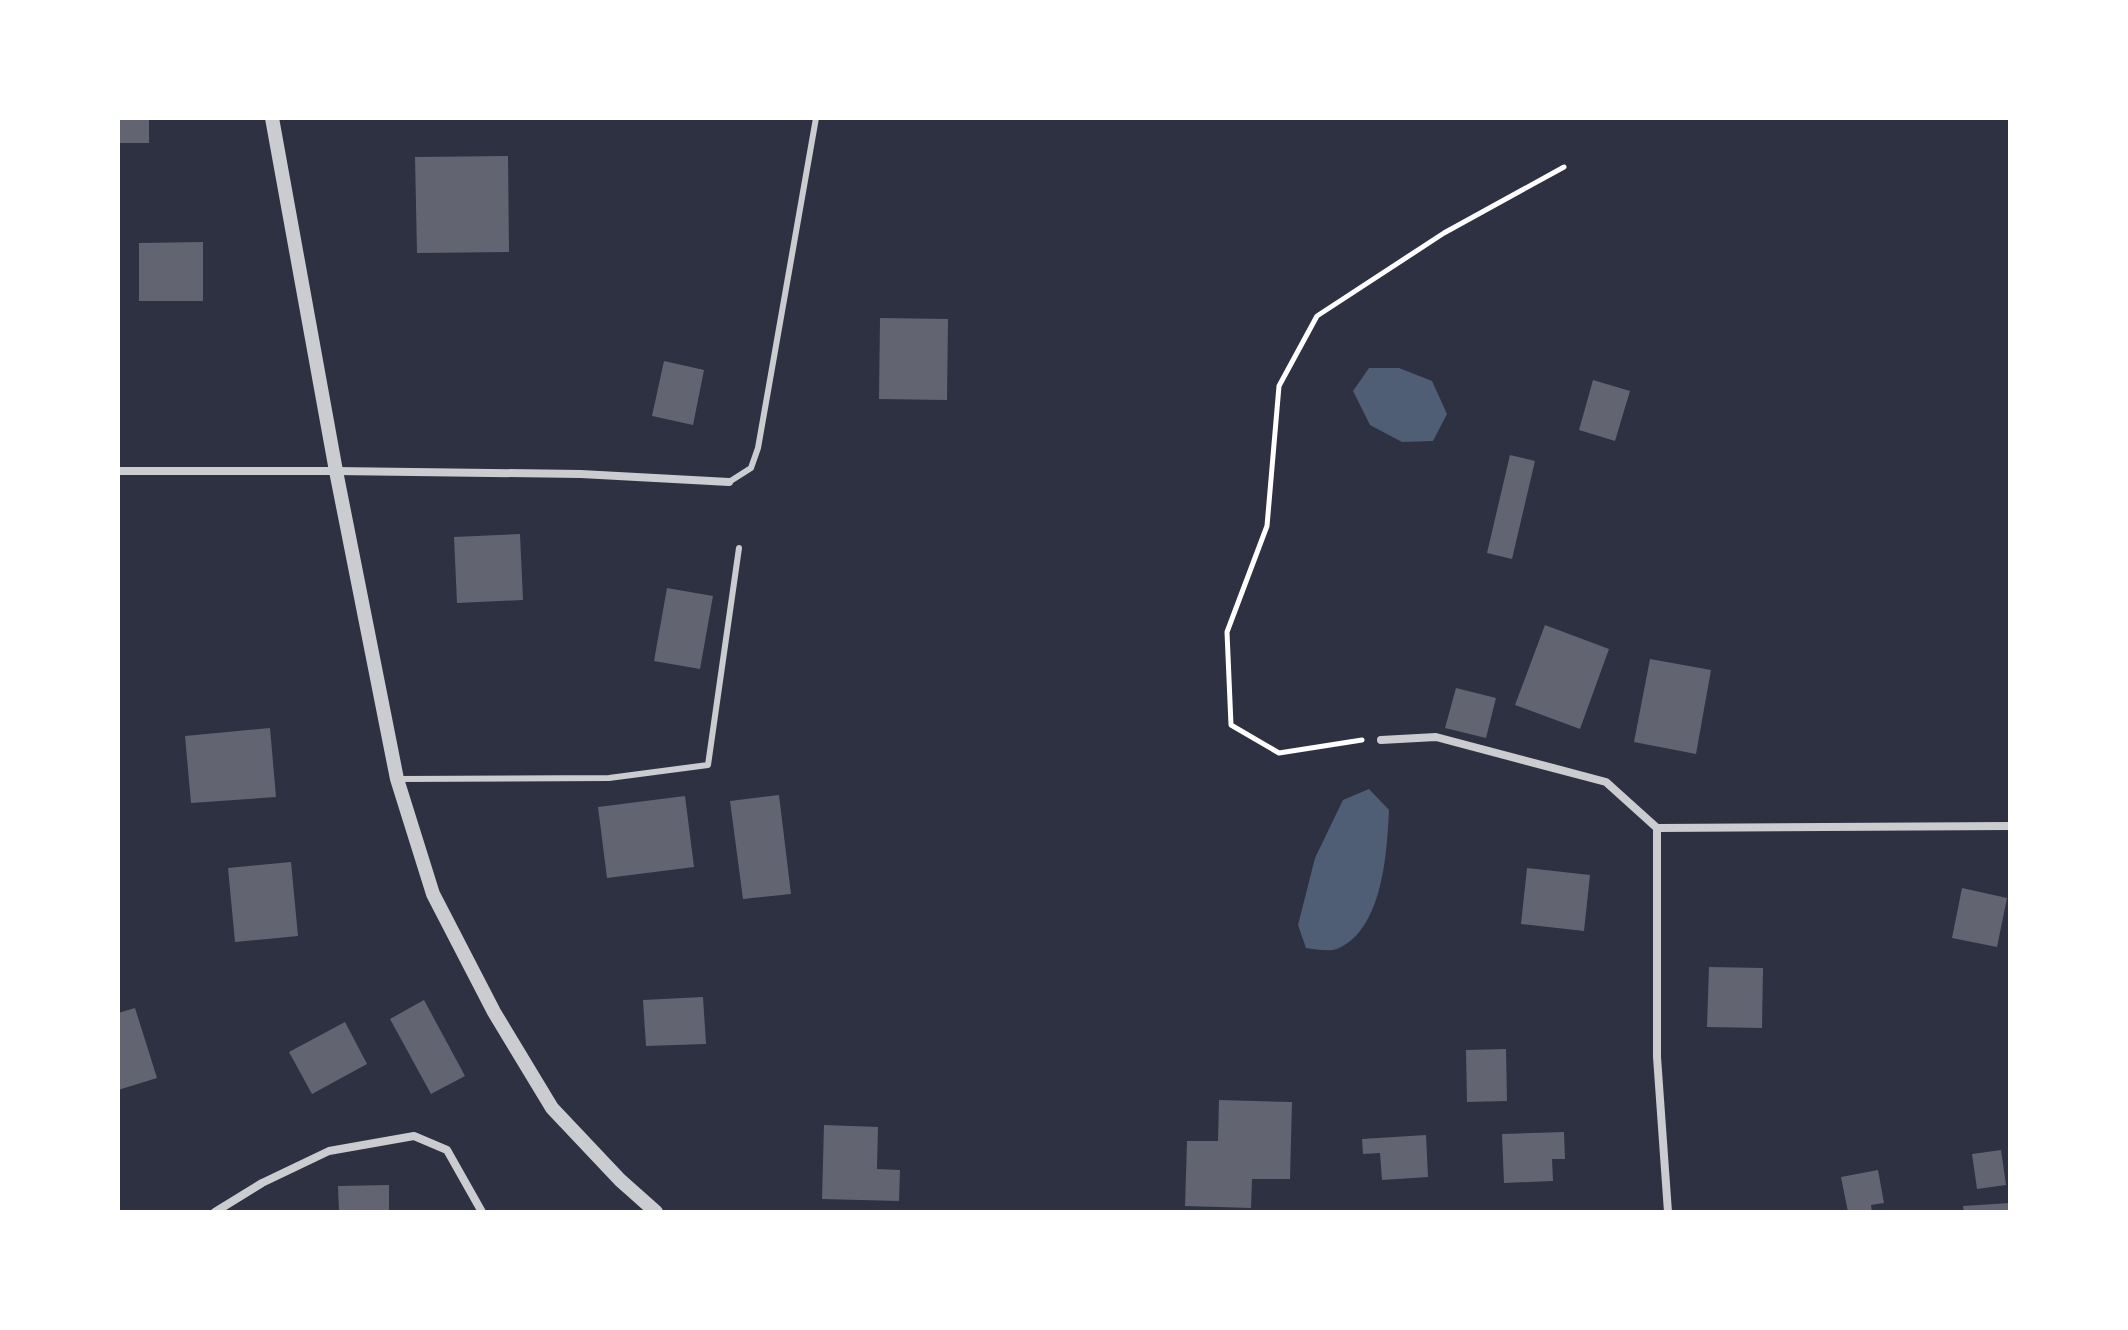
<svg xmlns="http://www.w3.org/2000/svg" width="2128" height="1330" font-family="'IBM Plex Sans',sans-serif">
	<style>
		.water { fill: #4f5d75 }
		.building { fill: #626471 }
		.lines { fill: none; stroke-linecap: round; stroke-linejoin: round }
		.path { stroke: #fff; stroke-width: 5 }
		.service { stroke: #caccd0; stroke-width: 6 }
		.minor { stroke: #caccd0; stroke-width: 8 }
		.tertiary { stroke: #caccd0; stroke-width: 14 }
	</style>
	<rect width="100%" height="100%" fill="#2d3142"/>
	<g class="water">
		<path d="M1369,368H1399L1432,381L1447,414L1433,441L1402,442L1370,425L1353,391Z"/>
		<path d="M1369,789L1389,810C1387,852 1383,930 1337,949C1328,952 1315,949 1306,948L1298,925L1315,858L1343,800Z"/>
	</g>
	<g class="building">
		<rect x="118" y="118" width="31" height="25"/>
		<path d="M508,156L509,252L417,253L415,157Z"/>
		<path d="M203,242V301H139V243Z"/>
		<path d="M880,318L948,319L947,400L879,399Z"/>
		<path d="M664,361L704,370L693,425L652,416Z"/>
		<path d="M1593,380L1630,391L1615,441L1579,430Z"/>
		<path d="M1510,455L1535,461L1512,559L1487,553Z"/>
		<path d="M520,534L523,600L457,603L454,537Z"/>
		<path d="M667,588L713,596L700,669L654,661Z"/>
		<path d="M1545,625L1609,649L1580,729L1515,705Z"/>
		<path d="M1650,659L1711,670L1696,754L1634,742Z"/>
		<path d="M1456,688L1496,698L1486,738L1445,728Z"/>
		<path d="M270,728L276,797L191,803L185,736Z"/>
		<path d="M779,795L791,894L743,899L730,801Z"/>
		<path d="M685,796L694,867L607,878L598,807Z"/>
		<path d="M291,862L298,936L235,942L228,868Z"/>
		<path d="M1527,868L1590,875L1584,931L1521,924Z"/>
		<path d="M1962,888L2007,898L1997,947L1952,938Z"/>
		<path d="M1709,967L1763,968L1762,1028L1707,1027Z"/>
		<path d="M703,997L706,1044L646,1046L643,1000Z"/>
		<path d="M424,1000L465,1076L431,1094L390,1019Z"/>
		<path d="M135,1008L157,1078L118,1090V1013Z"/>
		<path d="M345,1022L367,1064L312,1094L289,1052Z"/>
		<path d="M1506,1049L1507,1101L1467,1102L1466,1050Z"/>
		<path d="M1219,1100L1292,1102L1290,1179H1252L1251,1208L1185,1206L1187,1141H1218Z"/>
		<path d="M824,1125L878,1127L877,1169L900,1170L899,1201L822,1199Z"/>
		<path d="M1564,1132L1565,1159H1552L1553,1181L1504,1183L1502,1134Z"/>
		<path d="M1426,1135L1428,1177L1382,1180L1380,1153L1363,1154L1362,1139Z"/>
		<path d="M2001,1150L2006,1185L1977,1189L1972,1154Z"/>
		<path d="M1878,1170L1884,1203L1871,1205L1872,1212H1848L1841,1177Z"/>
		<path d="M389,1185V1212H339L338,1186Z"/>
		<path d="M2010,1203V1212H1964L1963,1206Z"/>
	</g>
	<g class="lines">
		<path class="path" d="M1362,740L1279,753L1231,725L1227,632L1267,526L1279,386L1317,316L1444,233L1564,167"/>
		<g class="service">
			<path d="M729,482L751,468L758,448L816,118"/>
			<path d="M397,779L609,778L708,765L739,548"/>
		</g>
		<g class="minor">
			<path d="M118,471H336L581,474L729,482"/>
			<path d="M1381,740L1436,737L1606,782L1657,828L2010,826"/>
			<path d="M1657,828V1057L1668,1212"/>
			<path d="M215,1212L262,1183L329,1151L414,1136L447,1150L482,1212"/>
		</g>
		<path class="tertiary" d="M272,118L336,471L397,779L433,894L494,1012L552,1108L620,1180L656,1212"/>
	</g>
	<rect width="2128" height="1330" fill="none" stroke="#ffffff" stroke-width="240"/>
</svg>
